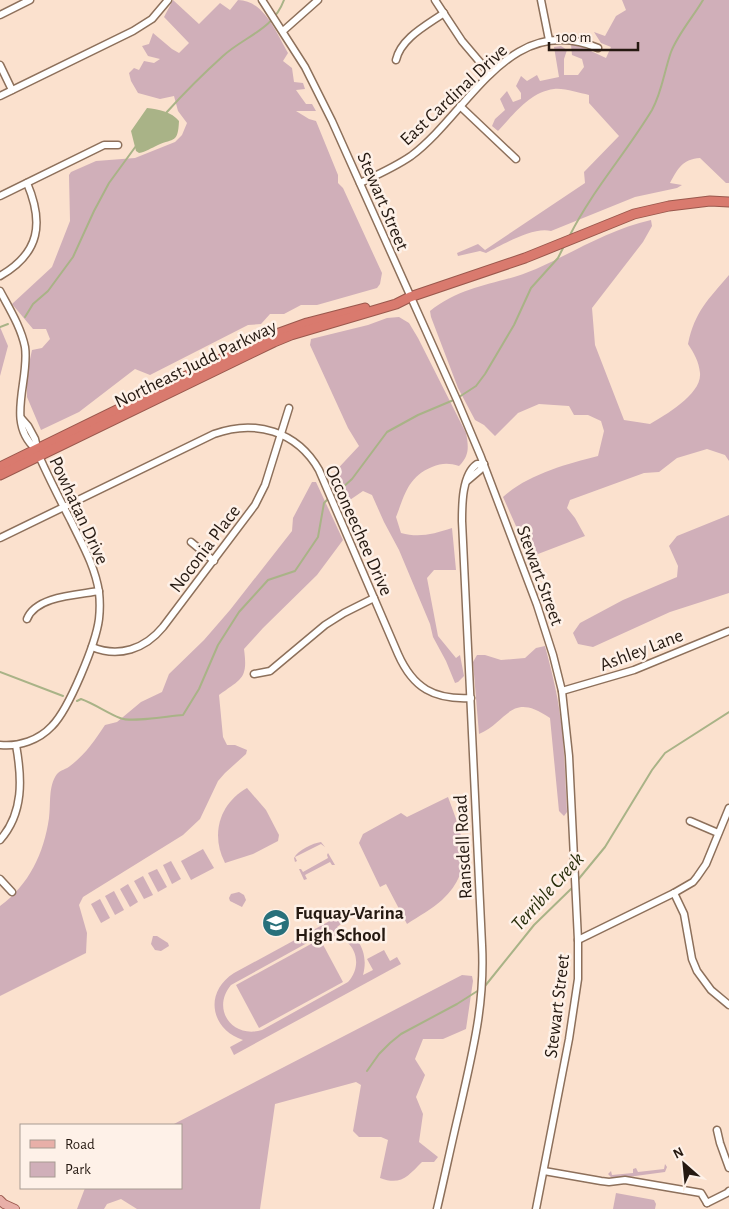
<svg xmlns="http://www.w3.org/2000/svg" width="729" height="1209" font-family="'Alegreya Sans',sans-serif">
	<style>
		.green { fill: #d0afb9; fill-rule: evenodd }
		.water { fill: #a9b387 }
		.lines { fill: none; stroke-linecap: round; stroke-linejoin: round }
		.stream { stroke: #a9b387; stroke-width: 2 }
		.minor-casing { stroke: #8d705b; stroke-width: 9 }
		.major-casing { stroke: #9a584d; stroke-width: 10 }
		.highway-casing { stroke: #9a584d; stroke-width: 11 }
		.minor { stroke: #fff; stroke-width: 6 }
		.major { stroke: #e8afa8; stroke-width: 8 }
		.highway { stroke: #d97a6e; stroke-width: 9 }
		.labels { text-anchor: middle; stroke-width: 5; stroke-linejoin: round; paint-order: stroke }
		.street-label { font-size: 19px; fill: #251911; stroke: #fef1e8 }
		.poi-label { font-size: 19px; font-weight: bold; fill: #251911; stroke: #fef1e8; text-anchor: start }
		.water-label { font-size: 20px; font-style: italic; fill: #272d0a; stroke: #fef1e8 }
	</style>
	<rect width="100%" height="100%" fill="#fbe1ce"/>
	<g class="green">
		<path d="M173,0L199,24L220,3L230,10L238,0C264,0 277,34 288,53L283,61L292,68L294,82L303,83L305,89L296,90L306,104H312L316,111H296L309,119L316,121L338,175V183L343,188L382,273L380,284L377,288L317,305H301L284,314H270L261,324L248,325L150,375L135,369L79,412L41,430L27,397V373L32,350L42,348L50,339L46,329H33L12,304L52,267L70,221L69,175L71,172L96,161L135,158L175,142L182,135L187,123L178,111L174,96L160,99L138,93L131,81L129,73L134,68L139,70L144,61L154,63L160,59L148,56L142,46L149,44L153,33L172,49L179,53L189,43L164,17Z"/>
		<path d="M622,0H729V183H726L700,158C683,159 678,168 670,183L682,185L677,188L635,197L551,231C534,226 502,245 486,253L480,251L458,256L457,253L478,244L485,250L585,183L584,172L619,136L589,103V95C579,93 565,88 554,89C530,92 514,114 498,131L492,126L495,119L505,110L500,99L507,91L513,102L521,99V93L516,86L521,76L527,81L537,75L540,81L559,77L554,47L561,46L567,50L564,59V75H578L584,67L582,59L572,55L571,45L580,46L606,58L611,47L601,43L594,32L605,36L616,16L626,10Z"/>
		<path d="M651,220L652,226L643,242L592,308L595,345L624,420L650,424C665,415 702,394 700,373C699,362 694,353 688,344C695,311 708,300 729,275V461L725,455L707,449L677,458L659,472L644,473L570,500L567,508L575,518L585,536L538,554L533,564L503,497C527,475 566,464 598,456L604,431L601,421L588,415H574L569,406L539,404L518,413L495,436L484,425L475,420L458,388L431,317L430,311C464,284 499,285 536,269C574,252 610,229 651,220Z"/>
		<path d="M399,317L409,323L418,338L466,433C469,448 469,456 459,466C449,463 442,463 432,467C408,477 405,494 396,517L401,533C419,538 434,534 452,528L456,570H434L427,578L438,636L456,658L460,655L464,676L458,682L455,683L446,661L433,637L430,624L399,550L384,522L372,495L363,491L344,504L339,502L330,477L359,446L348,428L310,345L311,339L368,325L387,318Z"/>
		<path d="M0,327L8,346L0,376Z"/>
		<path d="M312,482H316L343,540L317,575L263,628L244,649C248,679 242,678 219,695L223,737L227,745H235L247,750L246,754L225,773L218,781L200,819L183,835L83,897L79,905L87,933L86,953L0,996V906C29,885 44,853 49,818C51,804 48,786 57,774C60,770 67,769 70,766C85,755 95,740 105,725L117,722L141,702L162,692L169,674L204,640L230,610L292,531L293,518Z"/>
		<path d="M729,515V593L670,612L593,647L578,644L573,633L580,623L623,600L677,577L678,566L669,546L677,536Z"/>
		<path d="M545,646C551,669 557,691 560,715C565,747 565,779 567,812L564,816L559,811L550,718C510,691 509,721 479,734L473,662L477,655H485L501,660L525,658L536,648Z"/>
		<path d="M247,788L266,810L279,835L278,841L253,854L225,863C210,834 220,803 247,788Z"/>
		<path d="M448,797C462,835 477,868 442,900C432,909 419,916 407,924L386,884L380,887L359,843L363,834L401,813L407,817Z"/>
		<path d="M321,842L325,847L321,844L295,857L297,861L295,862L294,858C298,850 313,843 321,842Z"/>
		<path d="M203,849L214,868L191,880L181,861Z"/>
		<path d="M328,853L335,865H332L330,862L305,875L307,879L304,880L299,869H301L303,872L328,858L327,855Z"/>
		<path d="M171,861L181,879L172,884L163,865Z"/>
		<path d="M157,869L167,887L158,892L148,873Z"/>
		<path d="M143,876L153,895L144,899L134,881Z"/>
		<path d="M128,884L138,902L130,907L120,889Z"/>
		<path d="M114,891L124,910L115,915L105,896Z"/>
		<path d="M239,892L244,895L246,900L242,907L230,901L229,898L231,894Z"/>
		<path d="M100,899L110,918L101,923L91,904Z"/>
		<path d="M337,917L341,924L337,927C359,934 369,953 363,975L373,970L367,959L384,950L390,961L397,957L401,964L234,1055L230,1047L243,1040C210,1029 204,992 234,973ZM328,935C354,936 365,963 348,982L262,1030C232,1039 211,1009 231,985L318,937Z"/>
		<path d="M153,936H157L168,943L169,946L161,951L155,950L151,944Z"/>
		<path d="M320,939L343,982L259,1028L236,985Z"/>
		<path d="M462,975L472,976L473,981L466,1029L443,1039H423L415,1059L425,1075L416,1097L423,1114L419,1142L438,1157L434,1162H422C408,1176 401,1186 380,1178L388,1140L381,1137H359L353,1131L361,1085L356,1082L275,1104L260,1209H137L121,1199L107,1204L104,1209H77L85,1188H181V1125H172Z"/>
		<path d="M665,1164L667,1167L665,1172L613,1179L608,1174L611,1171L612,1175L633,1173V1169L636,1168L638,1172L664,1169Z"/>
		<path d="M616,1193L654,1200L656,1204L655,1209H613Z"/>
	</g>
	<path class="water" d="M147,108C158,109 172,112 179,121C178,143 174,138 158,145C151,148 146,152 139,153L136,151L131,131Z"/>
	<g class="lines">
		<g class="stream">
			<path d="M166,113C184,93 203,74 223,56C245,36 273,30 284,0"/>
			<path d="M570,235C592,191 626,153 652,110C662,92 664,72 671,52C678,34 693,17 703,0"/>
			<path d="M25,317L33,304L48,291L73,257L94,211L109,183L136,146"/>
			<path d="M0,327L8,324"/>
			<path d="M333,496L352,479L387,432L418,415L456,399L476,386L485,374L514,325L531,288L558,258L564,246"/>
			<path d="M0,672L63,696"/>
			<path d="M77,701L81,699C95,704 107,713 120,718C132,723 168,716 183,715L199,689L218,645L239,612L268,580L295,571L318,537L324,503L328,499"/>
			<path d="M577,881L605,847L652,770L665,753L729,712"/>
			<path d="M485,986L534,925L573,887"/>
			<path d="M367,1071L379,1054L390,1043L401,1034L457,1004L479,990"/>
		</g>
		<g class="minor-casing">
			<g id="minor">
				<path d="M262,0L305,67L332,121L457,400L481,457L537,605L553,655L562,691L569,756L578,940V979L569,1039L536,1209"/>
				<path d="M435,0L462,41L490,74"/>
				<path d="M541,0L549,40"/>
				<path d="M0,15L30,0"/>
				<path d="M283,31L318,0"/>
				<path d="M396,60C401,38 427,25 444,13"/>
				<path d="M0,65L12,90"/>
				<path d="M0,96L133,31L152,19L168,0"/>
				<path d="M460,106L516,159"/>
				<path d="M360,183C377,175 395,167 411,156C469,113 509,10 598,48"/>
				<path d="M0,196L104,145H118"/>
				<path d="M0,276C40,253 44,223 27,183"/>
				<path d="M0,291C9,308 21,327 25,347C30,380 5,423 36,449"/>
				<path d="M467,481L480,470L484,464"/>
				<path d="M0,538L214,434C255,419 297,431 319,470L398,654C413,688 434,700 471,698"/>
				<path d="M191,542L214,561"/>
				<path d="M27,619C36,596 77,595 99,591"/>
				<path d="M92,647C119,658 145,649 163,627L255,505L265,485L289,408"/>
				<path d="M254,674L270,671L325,625L344,613L374,598"/>
				<path d="M562,691L634,670L729,631"/>
				<path d="M0,745C19,747 39,740 52,726C69,709 96,643 99,619C100,610 100,601 99,592C95,566 82,544 71,521C60,500 49,478 39,456L35,439L28,426L21,418"/>
				<path d="M690,821L718,833"/>
				<path d="M0,840C24,813 22,778 16,745"/>
				<path d="M0,879L12,892"/>
				<path d="M674,893L684,914L692,959L697,971L711,990L729,1005"/>
				<path d="M578,940L674,893L693,882L697,877L706,864L729,808"/>
				<path d="M717,1130L720,1143L729,1168"/>
				<path d="M544,1171L601,1181L609,1182L625,1180L701,1193L707,1203"/>
				<path d="M707,1203L727,1193L729,1191"/>
				<path d="M437,1209C445,1175 452,1141 460,1108C473,1050 485,1004 482,945L462,521C462,505 462,474 477,464H484"/>
			</g>
		</g>
		<g class="major-casing">
			<path id="major" d="M0,1200L4,1204L15,1209"/>
		</g>
		<g class="highway-casing">
			<g id="highway">
				<path d="M0,467L260,340L307,323L365,308"/>
				<path d="M0,475L274,342L291,335L396,304L410,297L525,258L634,214L669,206L710,201L729,202"/>
			</g>
		</g>
		<use href="#minor" class="minor"/>
		<use href="#major" class="major"/>
		<use href="#highway" class="highway"/>
	</g>
	<defs>
		<g id="school-disc" transform="scale(1.4375)"><circle r="9.5" fill="#28707b" stroke="#fef1e8"/><path d="M0-5L7-2L0 1L-7-2ZM-4 1L0 2.5L4 1V4Q0 6-4 4Z" fill="#fff"/></g>
	</defs>
	<g fill-rule="evenodd">
		<use href="#school-disc" x="276" y="923"/>
	</g>
	<g class="labels">
		<g class="street-label">
			<text transform="translate(453 94) rotate(-43)" y="7">East Cardinal Drive</text>
			<text transform="translate(384 201) rotate(67)" y="7">Stewart Street</text>
			<text transform="translate(195 363) rotate(-26)" y="7">Northeast Judd Parkway</text>
			<text transform="translate(80 510) rotate(65)" y="7">Powhatan Drive</text>
			<text transform="translate(360 530) rotate(66)" y="7">Occoneechee Drive</text>
			<text transform="translate(204 548) rotate(-53)" y="7">Noconia Place</text>
			<text transform="translate(541 575) rotate(70)" y="7">Stewart Street</text>
			<text transform="translate(641 649) rotate(-21)" y="7">Ashley Lane</text>
			<text transform="translate(462 847) rotate(-93)" y="7">Ransdell Road</text>
			<text transform="translate(556 1006) rotate(-83)" y="7">Stewart Street</text>
		</g>
		<g class="poi-label">
			<text x="295" y="919">Fuquay-Varina<tspan x="295" dy="22">High School</tspan></text>
		</g>
		<g class="water-label">
			<text transform="translate(547 891) rotate(-48)" y="7">Terrible Creek</text>
		</g>
	</g>
	<rect x="20" y="1124" width="162" height="65" fill="#fef1e8" stroke="#a79b92"/>
	<rect x="30" y="1140" width="25" height="8" fill="#e8afa8" stroke="#a79b92"/>
	<text x="65" y="1149" font-size="15" fill="#251911">Road</text>
	<rect x="30" y="1162" width="25" height="15" fill="#d0afb9" stroke="#a79b92"/>
	<text x="65" y="1174" font-size="15" fill="#251911">Park</text>
	<g transform="translate(684 1164) rotate(333)" stroke="#fef1e8" stroke-width="4" paint-order="stroke">
	<path d="M0-4L9 19L0 12L-9 19Z" fill="#251911"/>
	<text y="-8" font-size="14" font-weight="bold" text-anchor="middle" fill="#251911">N</text>
	</g>
	<path d="M549 42v8h89v-8" fill="none" stroke="#251911" stroke-width="2.5"/>
	<text x="556" y="42" font-size="15" fill="#251911" stroke="#fef1e8" stroke-width="4" paint-order="stroke">100 m</text>
</svg>
